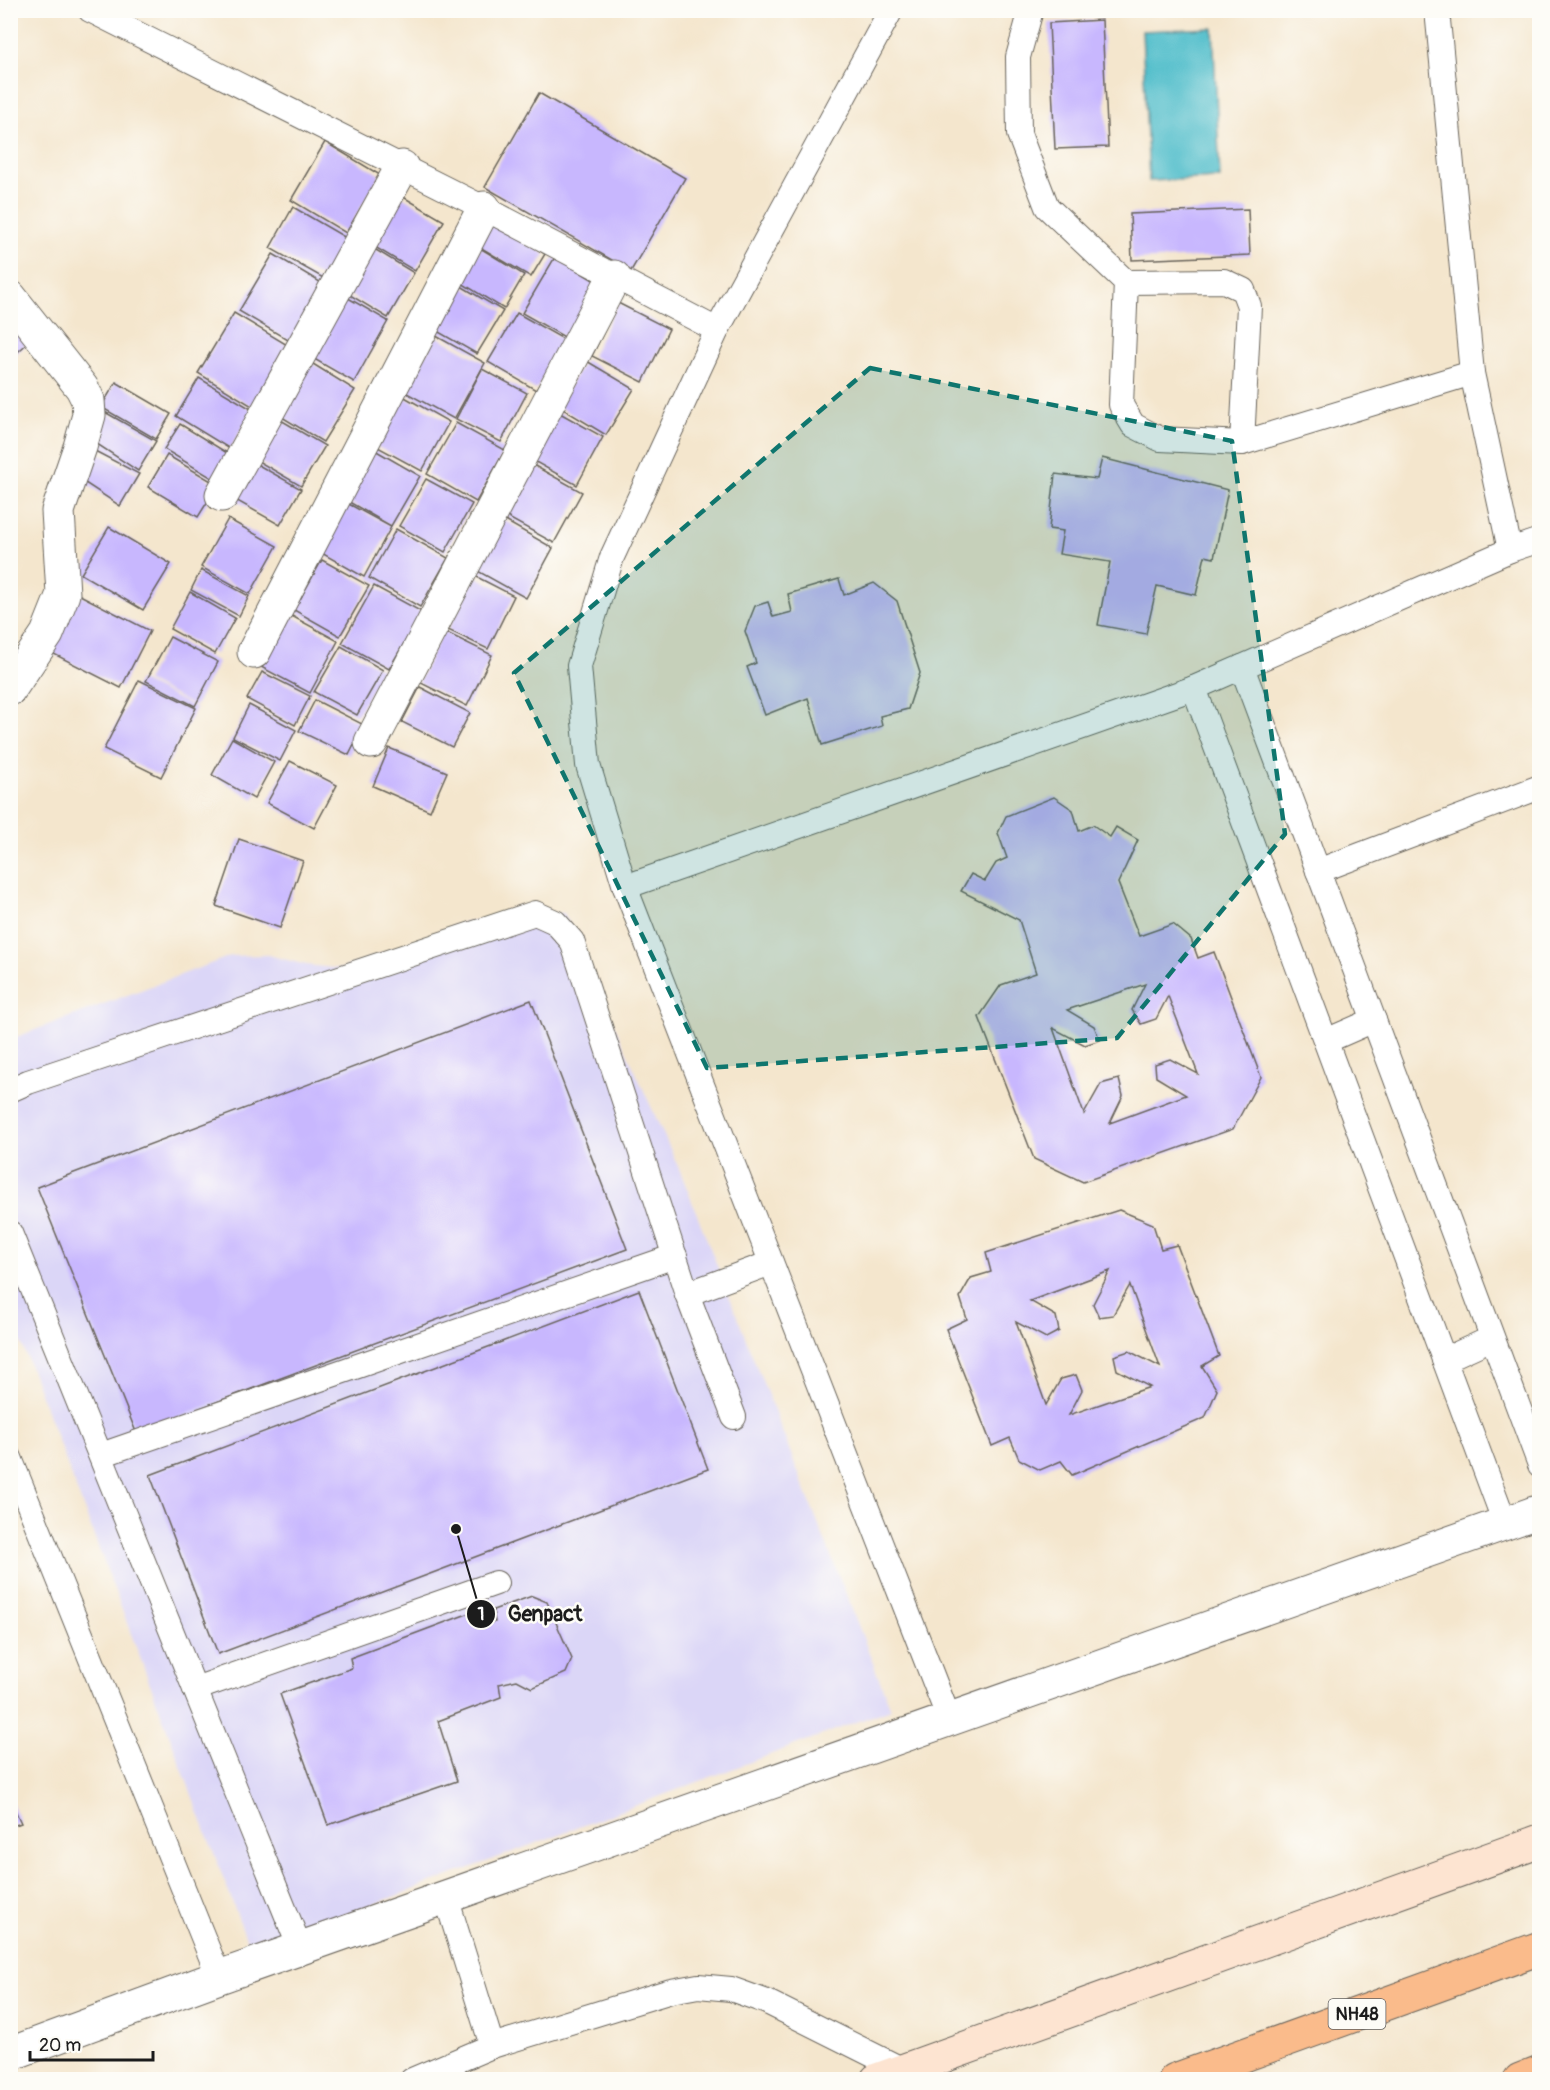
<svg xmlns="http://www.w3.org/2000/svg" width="1550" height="2090" font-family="Pangolin,sans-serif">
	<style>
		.built { fill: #dbd6f7 }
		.water { fill: #51becb; stroke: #366d74; stroke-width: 1.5 }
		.building { fill: #c8b7fe; fill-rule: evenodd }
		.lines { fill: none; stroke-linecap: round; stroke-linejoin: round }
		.lane-casing { stroke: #68635a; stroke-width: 26 }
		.street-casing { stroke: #68635a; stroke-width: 35 }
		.secondary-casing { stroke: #68635a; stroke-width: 35 }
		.highway-casing { stroke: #68635a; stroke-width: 35 }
		.lane { stroke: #fff; stroke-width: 24 }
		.street { stroke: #fff; stroke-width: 33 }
		.secondary { stroke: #fde4d1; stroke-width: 33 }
		.highway { stroke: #fabb8b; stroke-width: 33 }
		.marked { fill: #0f766e; fill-opacity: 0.2; stroke: #0f766e; stroke-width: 4.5; stroke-dasharray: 12 8; stroke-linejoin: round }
		.labels { text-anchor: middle; stroke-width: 5; stroke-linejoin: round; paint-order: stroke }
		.shield { fill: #fdfcf7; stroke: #605f5e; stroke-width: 1.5 }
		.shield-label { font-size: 18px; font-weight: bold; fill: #1c1c1c }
		.leader { fill: none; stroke: #1c1c1c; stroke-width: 2 }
		.callout-dot { fill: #1c1c1c; stroke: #fdfcf7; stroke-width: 2 }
		.mark-label { font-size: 18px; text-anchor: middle; font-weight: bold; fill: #fff }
		.callout-label { font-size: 21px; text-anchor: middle; font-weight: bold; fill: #1c1c1c; stroke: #fdfcf7; stroke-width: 5; stroke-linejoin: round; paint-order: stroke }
	</style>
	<rect width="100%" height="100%" fill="#fdfcf7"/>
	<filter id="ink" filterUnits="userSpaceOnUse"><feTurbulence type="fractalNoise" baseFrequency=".0167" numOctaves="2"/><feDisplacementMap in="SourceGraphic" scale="12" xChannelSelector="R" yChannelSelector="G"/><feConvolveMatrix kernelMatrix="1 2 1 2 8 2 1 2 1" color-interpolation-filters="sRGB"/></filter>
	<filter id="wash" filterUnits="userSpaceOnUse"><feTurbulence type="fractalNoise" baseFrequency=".008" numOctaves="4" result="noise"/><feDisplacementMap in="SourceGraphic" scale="24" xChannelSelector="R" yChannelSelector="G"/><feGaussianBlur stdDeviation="1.35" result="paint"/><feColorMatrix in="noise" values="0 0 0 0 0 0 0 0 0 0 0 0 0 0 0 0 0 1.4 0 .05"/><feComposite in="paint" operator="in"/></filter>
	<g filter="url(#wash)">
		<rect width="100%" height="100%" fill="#f4e6cd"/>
		<path class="built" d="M564,913L680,1171L891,1709L340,1917L249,1946L11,1316V1039L231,956L268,955L306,965L341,969L464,922Z"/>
		<path class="water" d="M1213,28L1220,178L1149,181L1142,31Z"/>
		<g id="blocks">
			<g class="building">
				<path d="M1102,20L1108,147L1055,149L1049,23Z"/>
				<path d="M539,93L685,178L631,271L485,187Z"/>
				<path d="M325,142L380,175L346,233L291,200Z"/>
				<path d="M400,195L444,221L415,271L370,244Z"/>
				<path d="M293,207L348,239L325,279L270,248Z"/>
				<path d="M1248,209L1250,255L1132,260L1130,214Z"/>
				<path d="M493,222L545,254L531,277L478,246Z"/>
				<path d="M371,247L414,273L388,318L345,292Z"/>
				<path d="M480,248L524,275L504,309L460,282Z"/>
				<path d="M273,254L325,285L293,343L239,311Z"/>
				<path d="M555,257L600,284L568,339L522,313Z"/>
				<path d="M456,283L503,311L477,354L430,327Z"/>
				<path d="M343,295L388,321L354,382L309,356Z"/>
				<path d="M618,303L669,329L643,382L592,356Z"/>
				<path d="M234,313L289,346L252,406L198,373Z"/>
				<path d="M517,313L565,340L536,390L488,362Z"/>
				<path d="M10,315L32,339L10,359Z"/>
				<path d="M436,336L485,363L454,419L405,392Z"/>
				<path d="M305,359L355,390L323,442L272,411Z"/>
				<path d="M585,360L634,389L606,435L558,406Z"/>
				<path d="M482,369L527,393L501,442L456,419Z"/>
				<path d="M199,378L253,410L230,449L176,416Z"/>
				<path d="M116,382L171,414L156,439L101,407Z"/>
				<path d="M401,395L449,422L422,471L374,445Z"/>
				<path d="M103,411L156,441L138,471L88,438Z"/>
				<path d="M558,412L603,437L577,485L532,460Z"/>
				<path d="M274,416L325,446L301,486L251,457Z"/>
				<path d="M456,423L505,450L476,502L427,474Z"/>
				<path d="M180,424L232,456L217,481L164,449Z"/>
				<path d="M373,449L420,476L391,526L344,499Z"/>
				<path d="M93,450L139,474L120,506L76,477Z"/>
				<path d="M167,455L218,485L198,517L148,487Z"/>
				<path d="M1102,458L1228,490L1214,558L1205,556L1196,595L1157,586L1146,634L1098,625L1110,562L1059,554L1063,531L1049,529L1055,474L1097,479Z"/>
				<path d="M253,462L301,489L280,525L232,498Z"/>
				<path d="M533,465L582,492L554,543L505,516Z"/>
				<path d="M426,479L472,504L445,552L399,526Z"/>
				<path d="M345,502L391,527L364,577L318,551Z"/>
				<path d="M228,519L277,546L250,594L201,567Z"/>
				<path d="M502,519L553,548L526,598L474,569Z"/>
				<path d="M109,527L171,564L143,610L81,574Z"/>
				<path d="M396,529L448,558L420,607L369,578Z"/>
				<path d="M322,560L369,586L340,636L294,610Z"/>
				<path d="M201,570L249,596L239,616L191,590Z"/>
				<path d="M475,576L514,596L488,649L448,630Z"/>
				<path d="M839,579L844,595L874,583L897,601L920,673L908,709L880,716L882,726L822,745L808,698L765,715L747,667L756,663L745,631L755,606L768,602L773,617L792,612L788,594Z"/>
				<path d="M374,586L422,612L389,669L342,643Z"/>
				<path d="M190,592L235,618L215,654L170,629Z"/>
				<path d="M78,594L150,631L121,688L48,651Z"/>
				<path d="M290,615L338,641L310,693L261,667Z"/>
				<path d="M443,631L492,655L467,706L419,682Z"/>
				<path d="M170,637L218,662L195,706L146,681Z"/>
				<path d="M341,646L383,670L357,715L314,692Z"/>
				<path d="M262,672L310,696L295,725L247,699Z"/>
				<path d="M139,680L196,708L161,777L104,749Z"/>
				<path d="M420,687L470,713L452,747L402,722Z"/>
				<path d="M315,700L364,725L349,755L299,731Z"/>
				<path d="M249,705L296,730L280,761L233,737Z"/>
				<path d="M232,738L274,762L254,799L212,775Z"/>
				<path d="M389,748L447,772L430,811L373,786Z"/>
				<path d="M290,761L337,785L314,828L267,803Z"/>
				<path d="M1054,797L1073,810L1079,831L1093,825L1110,837L1116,827L1138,840L1118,883L1139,936L1173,924L1191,939L1198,958L1214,952L1261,1077L1233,1129L1083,1182L1034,1159L979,1017L1001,985L1036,973L1019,920L961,891L971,874L985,881L996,863L1007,858L998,833L1006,816ZM1145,984L1132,1010L1141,1024L1156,1019L1168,996L1198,1074L1170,1059L1155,1064L1156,1077L1186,1095L1110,1123L1123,1096L1119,1079L1101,1084L1084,1114L1053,1028L1085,1045L1100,1040L1094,1026L1067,1010Z"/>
				<path d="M239,839L303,861L280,928L216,906Z"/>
				<path d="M531,1000L627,1249L136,1432L37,1187Z"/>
				<path d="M1119,1210L1153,1224L1161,1249L1177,1245L1219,1356L1202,1366L1217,1390L1205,1418L1072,1475L1061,1461L1040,1470L1019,1459L1010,1438L992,1446L946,1329L967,1319L960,1297L971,1278L991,1272L986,1253ZM1110,1271L1093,1304L1099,1317L1113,1315L1130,1285L1160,1367L1129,1351L1114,1356L1117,1370L1150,1387L1069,1415L1082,1390L1076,1375L1061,1379L1046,1405L1016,1322L1046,1338L1059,1331L1056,1316L1030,1301Z"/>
				<path d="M639,1290L708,1469L218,1654L150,1475Z"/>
				<path d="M532,1596L547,1602L572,1659L566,1673L532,1688L517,1680L499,1684L501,1697L438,1721L457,1781L328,1825L280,1694L352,1668L350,1658L470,1613L476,1626L495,1622L493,1610Z"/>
				<path d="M10,1799L21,1823L10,1827Z"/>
			</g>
		</g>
	</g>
	<g filter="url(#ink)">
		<use href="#blocks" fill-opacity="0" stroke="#68635a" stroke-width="1.5"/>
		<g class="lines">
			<g class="lane-casing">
				<g id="lane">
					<path d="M90,10L484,208L717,330"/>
					<path d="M891,10L717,330L612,557L579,666L588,765L625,887L949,1719"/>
					<path d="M1031,10L1018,57L1019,134L1047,207L1126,282L1121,405L1133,425L1160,439L1242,443L1472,373"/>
					<path d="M1437,10L1472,373L1510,550"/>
					<path d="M1126,282L1224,281L1243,290L1249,306L1242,443"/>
					<path d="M1242,667L1540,1465"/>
					<path d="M1194,688L1505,1523"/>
					<path d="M1318,871L1540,787"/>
					<path d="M625,887L1194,688L1510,550L1540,540"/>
					<path d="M1326,1041L1374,1020"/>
					<path d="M10,1090L28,1082L535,913L555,922L572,941L687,1294L771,1263"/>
					<path d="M10,1233L300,1948"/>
					<path d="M687,1294L734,1417"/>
					<path d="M1444,1360L1492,1338"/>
					<path d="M101,1455L675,1256"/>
					<path d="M10,1458L219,1977"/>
					<path d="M195,1689L496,1583"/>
					<path d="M446,1897L492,2046"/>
					<path d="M412,2080L492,2046L671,1991L698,1986L731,1989L767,2002L903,2070"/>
				</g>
			</g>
			<g class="street-casing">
				<g id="street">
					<path d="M10,297L82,388L88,400L89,415L80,447L58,511L63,594L47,634L10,689"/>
					<path d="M222,495L402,167"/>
					<path d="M254,652L484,208"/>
					<path d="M371,742L614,277"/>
					<path d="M10,2054L219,1977L1540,1511"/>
				</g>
			</g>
			<g class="secondary-casing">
				<path id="secondary" d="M877,2080L1540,1841"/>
			</g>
			<g class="highway-casing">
				<g id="highway">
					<path d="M1175,2080L1540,1948"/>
					<path d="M1520,2080L1540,2072"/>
				</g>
			</g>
			<use href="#lane" class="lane"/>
			<use href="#street" class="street"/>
			<use href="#secondary" class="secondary"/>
			<use href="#highway" class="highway"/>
		</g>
	</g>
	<path class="marked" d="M870,368L1232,441L1285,834L1117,1038L707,1068L514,673Z"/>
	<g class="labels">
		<rect class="shield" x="1328.5" y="1999" width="57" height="30" rx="4.5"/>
		<g class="shield-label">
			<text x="1357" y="2020">NH48</text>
		</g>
	</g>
	<path class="leader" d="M456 1529L481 1614"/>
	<g class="callout-dot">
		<circle cx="456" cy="1529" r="6"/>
		<circle cx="481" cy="1614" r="15"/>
	</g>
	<g class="mark-label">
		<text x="481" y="1620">1</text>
	</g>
	<g class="callout-label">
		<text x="545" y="1621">Genpact</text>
	</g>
	<rect width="1550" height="2090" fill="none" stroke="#fdfcf7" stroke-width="36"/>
	<path d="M30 2051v9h123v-9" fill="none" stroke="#1c1c1c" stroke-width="3"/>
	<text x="39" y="2051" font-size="18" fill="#1c1c1c" stroke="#fdfcf7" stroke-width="4.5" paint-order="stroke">20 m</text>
</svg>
